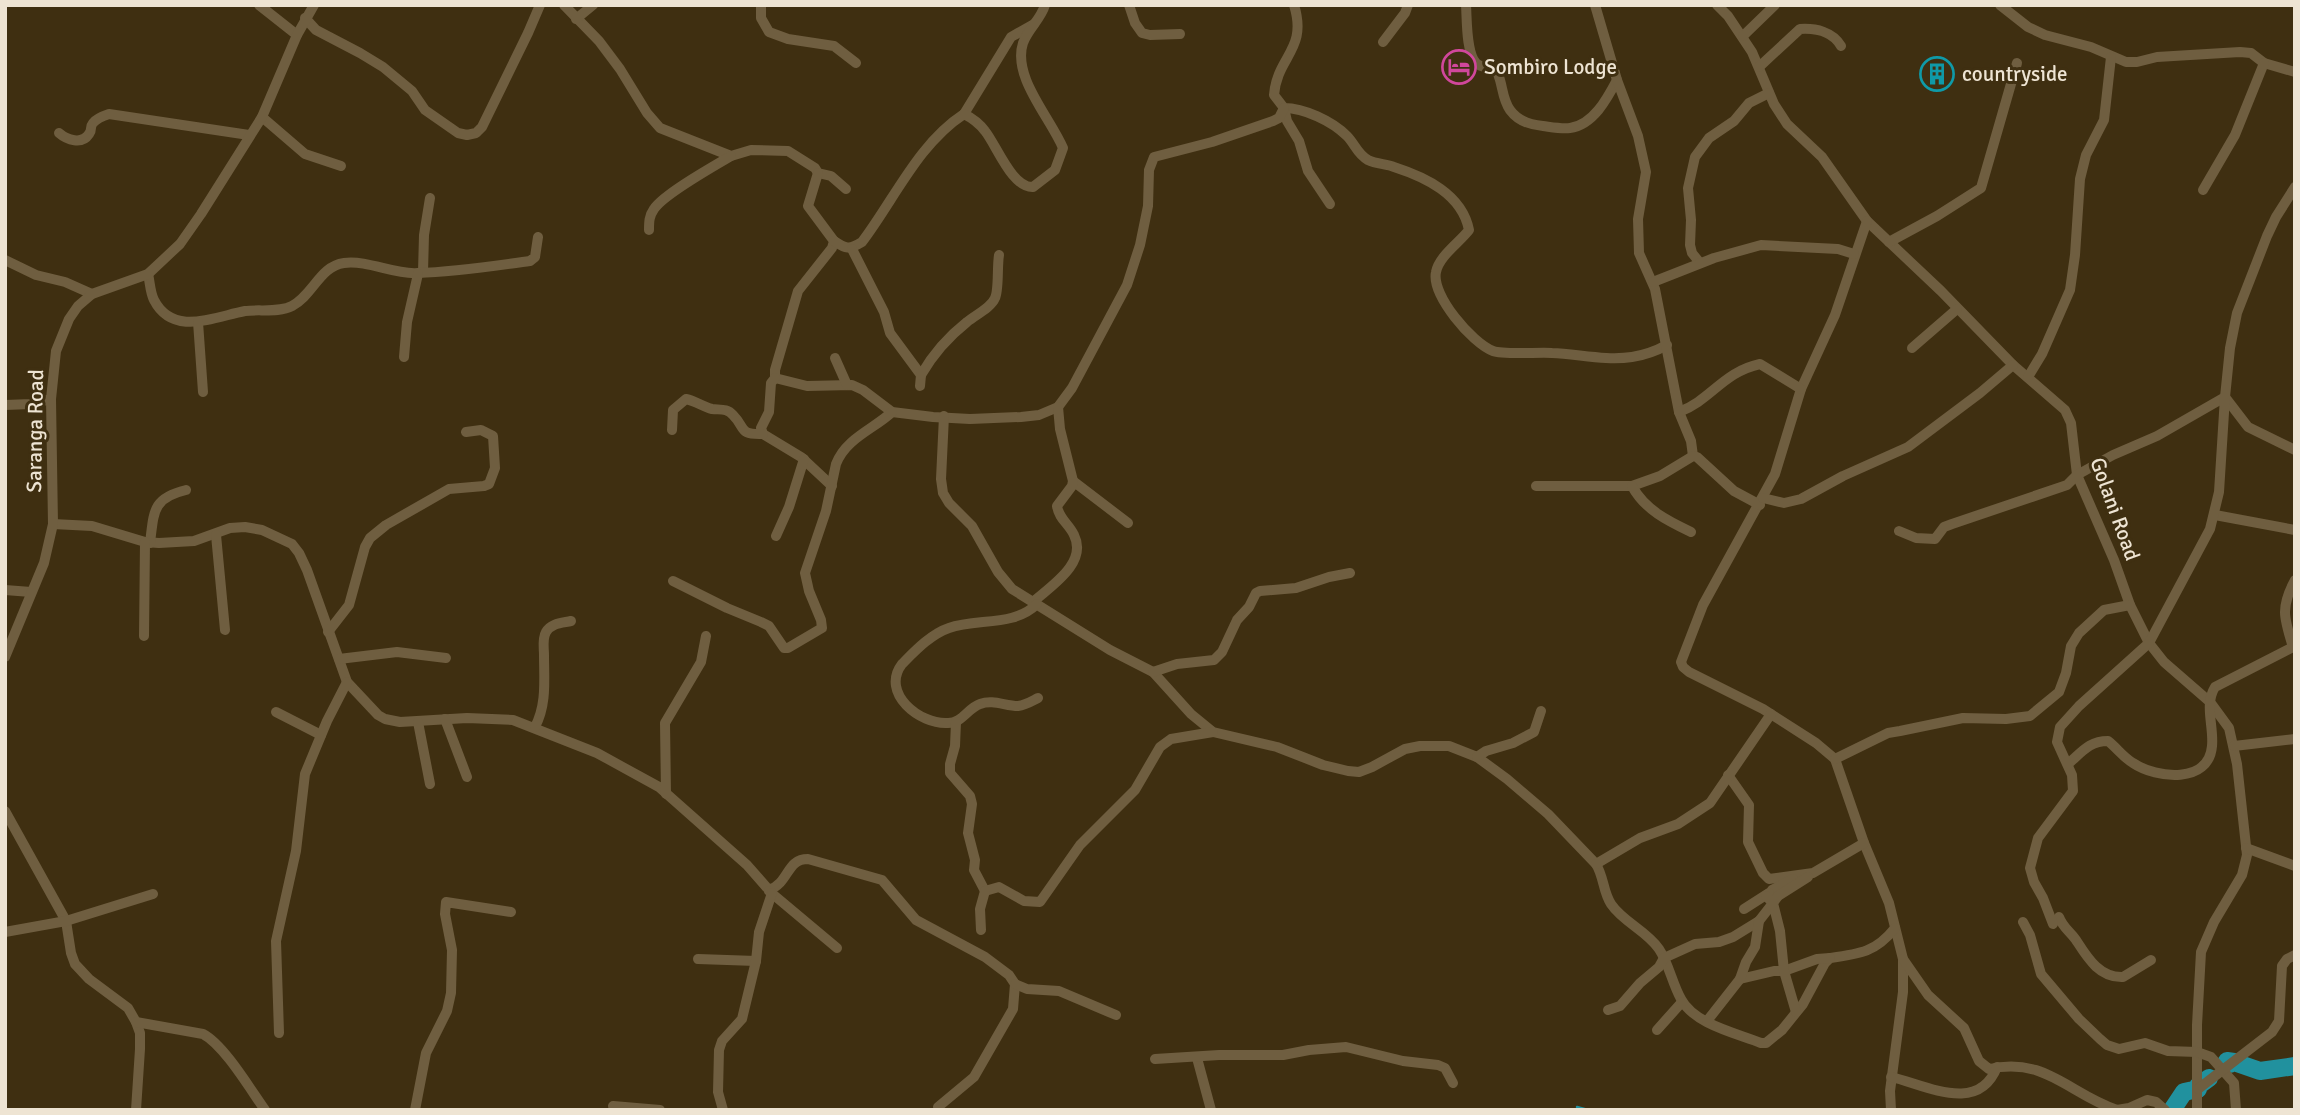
<svg xmlns="http://www.w3.org/2000/svg" width="2300" height="1115" font-family="Signika,sans-serif">
	<style>
		.lines { fill: none; stroke-linecap: round; stroke-linejoin: round }
		.stream { stroke: #21919e; stroke-width: 2.5 }
		.river { stroke: #21919e; stroke-width: 18 }
		.minor { stroke: #6f5e40; stroke-width: 10 }
		.labels { text-anchor: middle; stroke-width: 6; stroke-linejoin: round; paint-order: stroke }
		.poi-label { font-size: 21px; fill: #eee4d3; stroke: #3f2f11; text-anchor: start }
		.street-label { font-size: 21px; fill: #eee4d3; stroke: #3f2f11 }
	</style>
	<rect width="100%" height="100%" fill="#3f2f11"/>
	<g class="lines">
		<path class="stream" d="M1577,1107L1588,1110"/>
		<g class="river">
			<path d="M2227,1064H2230L2227,1061L2234,1062L2260,1071L2295,1066"/>
			<path d="M2172,1110L2184,1092L2198,1089V1086L2209,1078"/>
		</g>
		<g class="minor">
			<path d="M259,5L297,35"/>
			<path d="M564,5L599,41L620,69L647,113L660,128L731,156L751,150L788,151L815,168L818,173L831,176L846,189"/>
			<path d="M761,5V18L769,32L788,39L834,46L856,63"/>
			<path d="M1129,5L1135,23L1142,33L1150,35L1180,34"/>
			<path d="M1294,5C1308,50 1277,56 1274,95L1284,108C1304,108 1332,121 1347,136C1355,144 1357,154 1368,160C1376,164 1386,164 1394,167C1425,177 1462,194 1469,230C1460,242 1439,256 1436,272C1431,295 1472,343 1493,351C1503,355 1539,352 1552,353C1578,354 1606,361 1632,357C1645,355 1656,351 1667,345"/>
			<path d="M1466,5C1467,19 1466,53 1476,63C1483,70 1495,65 1498,74C1503,86 1502,99 1510,110C1518,121 1530,125 1543,126C1551,127 1561,129 1570,128C1593,125 1607,99 1617,80"/>
			<path d="M1595,5L1617,80L1638,136L1646,172L1638,219L1639,253L1655,289L1679,412L1691,441L1693,456"/>
			<path d="M1717,5L1728,16L1752,52L1774,104L1787,124L1822,157L1867,221L1941,291L2013,365L2065,410L2071,423L2077,475L2114,560L2130,605L2149,643L2164,662L2210,702L2229,728L2237,764L2247,855L2242,875L2214,922L2201,952L2197,1025V1110"/>
			<path d="M2000,5L2028,27L2045,35L2091,47L2126,62H2137L2157,57L2240,52L2251,53L2264,63L2295,72"/>
			<path d="M305,18L316,30L360,53L383,67L412,91L425,110L458,133L467,135L476,133L482,127L528,33L540,5"/>
			<path d="M576,19L593,5"/>
			<path d="M1743,36L1775,5"/>
			<path d="M1383,42L1405,13L1408,5"/>
			<path d="M1759,67L1800,29C1816,28 1833,32 1841,46"/>
			<path d="M1284,108L1287,121L1299,141L1308,171L1330,204"/>
			<path d="M964,114L1011,37L1034,24"/>
			<path d="M262,117L305,154L341,166"/>
			<path d="M59,133C67,140 82,145 89,134C93,128 89,128 93,123C97,118 103,116 109,114L249,135"/>
			<path d="M818,173L808,206L834,241L832,248L798,291L775,370V378L807,386L852,385L863,390L892,412L933,417L970,419L1021,417L1039,415L1058,407L1072,388L1127,285L1140,245L1148,206L1149,170L1154,157L1212,142L1273,121L1279,118L1284,108"/>
			<path d="M2203,190L2235,135L2264,63"/>
			<path d="M1867,221L1835,315L1801,389L1775,474L1703,605L1681,662L1683,667L1689,672L1763,709L1816,743L1835,759L1864,843L1889,903L1903,959V992L1890,1091L1891,1110"/>
			<path d="M649,230C649,222 649,216 654,209C664,194 714,166 731,156"/>
			<path d="M834,241C846,249 849,250 862,242C894,200 918,144 964,114C972,118 979,123 985,131C997,146 1012,188 1033,187L1055,170L1063,148C1050,117 1012,77 1023,43C1028,29 1041,19 1045,5"/>
			<path d="M1889,242L1937,216L1981,188L2017,63"/>
			<path d="M852,249L884,312L890,333L921,375L920,386"/>
			<path d="M5,260L36,275L65,282L92,294"/>
			<path d="M1700,263L1692,253L1690,245L1691,220L1688,188L1695,157L1709,138L1734,121L1749,103L1769,93"/>
			<path d="M423,272L424,235L430,198"/>
			<path d="M148,274C150,282 150,292 154,300C173,337 214,317 245,311C259,309 279,313 292,306C313,295 320,266 344,263C369,260 394,275 418,273C456,272 493,266 530,261L535,257L538,237"/>
			<path d="M1653,282L1714,258L1761,245L1838,249L1854,254"/>
			<path d="M198,322L203,392"/>
			<path d="M1912,348L1957,309"/>
			<path d="M404,357L407,322L418,274"/>
			<path d="M835,358L847,385"/>
			<path d="M921,375C933,354 948,337 967,322C975,315 991,308 995,298C999,290 997,267 999,255"/>
			<path d="M2028,377L2042,354L2070,290L2075,255L2080,179L2086,155L2104,120L2111,57"/>
			<path d="M775,378L771,383L769,412L761,428L763,434L801,457L832,486"/>
			<path d="M5,405L31,404L51,399"/>
			<path d="M1679,412C1711,400 1723,372 1760,364L1801,389"/>
			<path d="M944,416L941,479L943,493L949,503L972,526L998,572L1012,589L1110,650L1153,672L1191,714L1213,732L1277,747L1323,765L1348,771L1359,772L1372,767L1405,749L1420,746H1449L1477,757L1507,779L1548,814L1596,864C1604,877 1603,892 1611,904C1623,922 1647,931 1659,949C1669,964 1672,983 1681,999C1694,1024 1736,1033 1761,1043H1766L1782,1030L1803,1004L1825,963L1830,958C1860,954 1876,952 1895,928"/>
			<path d="M672,430L673,410L686,399C696,401 703,407 712,409C720,410 727,408 733,415C746,428 738,435 763,434"/>
			<path d="M1073,481L1128,523"/>
			<path d="M1536,486H1632L1660,476L1693,456L1697,457L1734,491L1760,505"/>
			<path d="M1632,486C1645,510 1668,521 1691,532"/>
			<path d="M1763,498L1784,503L1801,499L1843,476L1908,447L1980,393L2013,365"/>
			<path d="M2215,515L2295,530"/>
			<path d="M53,524L92,526L145,542L159,543L194,541L230,528L245,527L262,530L292,544L299,553L307,570L347,682L378,715L385,719L400,722L467,718L513,720L597,753L659,787L747,865L769,890C790,882 786,859 808,859L882,880L916,920L985,957L1009,975L1015,984L1013,1009L974,1077L938,1107"/>
			<path d="M1899,531L1916,538L1935,539L1944,527L1952,524L2067,485L2077,475L2113,455L2157,436L2225,397L2248,427L2295,450"/>
			<path d="M216,535L225,630"/>
			<path d="M776,536L789,507L804,459"/>
			<path d="M150,543C154,512 152,498 186,490"/>
			<path d="M673,581L727,608L761,622L769,626L784,648H788L822,628L821,620L809,591L805,573L826,511L836,464C846,438 874,429 892,412"/>
			<path d="M5,590L31,592"/>
			<path d="M1033,602C1051,586 1088,563 1074,535C1069,524 1059,519 1057,506L1072,486L1073,481L1060,429L1058,407"/>
			<path d="M1037,604C1014,627 977,618 949,628C931,634 915,651 902,664C880,693 920,725 948,723C962,723 968,708 980,704C993,699 1005,706 1018,706C1026,705 1032,701 1038,698"/>
			<path d="M328,632L349,605L365,547L370,538L386,525L449,489L484,486L489,484L495,468L493,436L481,430L466,432"/>
			<path d="M144,636L145,542"/>
			<path d="M5,657L44,563L53,524L51,399L56,351L69,319L78,306L92,294L148,274L180,244L201,214L262,117L297,35L314,5"/>
			<path d="M339,659L397,652L446,658"/>
			<path d="M1153,672L1177,664L1214,660L1222,652L1237,620L1249,607L1256,593L1260,591L1296,588L1329,577L1350,573"/>
			<path d="M276,712L321,735"/>
			<path d="M445,719L467,777"/>
			<path d="M418,722L430,784"/>
			<path d="M956,722L955,746L950,764V773L970,796L972,804L968,833L975,860L974,870L985,891"/>
			<path d="M535,727C547,704 544,680 544,655C544,648 542,639 546,632C551,623 562,623 571,621"/>
			<path d="M2234,746L2295,739"/>
			<path d="M1477,757L1486,751L1513,743L1534,732L1541,711"/>
			<path d="M1835,759L1888,733L1900,731L1963,718L2006,719L2030,716L2059,692L2066,673L2071,646L2079,633L2104,610L2130,605"/>
			<path d="M2068,764C2082,752 2089,741 2108,741C2117,748 2123,757 2133,763C2157,779 2209,784 2212,746C2214,726 2204,705 2215,687L2293,647C2284,618 2280,608 2295,580"/>
			<path d="M1728,775L1749,805L1748,842L1763,873L1769,879L1813,873L1864,843"/>
			<path d="M666,794L665,723L701,662L706,636"/>
			<path d="M5,811L66,921L71,953L75,964L89,979L128,1008L136,1022L140,1033V1049L136,1110"/>
			<path d="M2246,848L2295,866"/>
			<path d="M1596,864L1640,838L1678,824L1710,803L1771,714"/>
			<path d="M769,891L837,948"/>
			<path d="M985,891L999,887L1024,901L1040,902L1080,845L1135,790L1160,747L1171,739L1213,732"/>
			<path d="M1778,896L1772,890L1793,879"/>
			<path d="M1744,909L1769,893"/>
			<path d="M2059,917C2063,928 2070,931 2076,940C2087,957 2099,978 2123,977L2151,960"/>
			<path d="M2023,922L2030,935L2041,974L2079,1019L2100,1039L2107,1045L2119,1049L2145,1043L2168,1051L2197,1052L2211,1057L2234,1083L2236,1110"/>
			<path d="M2053,924L2043,898L2034,882L2030,868L2038,838L2073,791L2072,775L2057,742L2060,727L2079,706L2149,643L2210,529L2219,492L2225,397L2230,348L2237,313L2267,236L2276,217L2295,187"/>
			<path d="M981,930L980,909L985,891"/>
			<path d="M5,932L66,921L153,894"/>
			<path d="M698,959L756,961"/>
			<path d="M1903,959L1928,995L1964,1028L1979,1061L1989,1069C2045,1056 2069,1094 2117,1110L2129,1108L2147,1100L2156,1102L2165,1110"/>
			<path d="M1740,979L1774,971H1784L1817,959L1830,958"/>
			<path d="M1015,984L1027,989L1059,991L1116,1015"/>
			<path d="M1608,1010L1620,1006L1640,983L1659,967L1664,958L1695,944L1719,942L1733,937L1759,921"/>
			<path d="M1796,1012L1784,971L1780,931L1773,903L1778,896L1808,877"/>
			<path d="M1707,1021L1740,979L1746,962L1755,947L1759,921L1773,903L1766,896"/>
			<path d="M136,1022L203,1034C224,1045 250,1089 265,1110"/>
			<path d="M1657,1030L1682,1002"/>
			<path d="M279,1033L276,941L296,851L305,774L327,721L347,682"/>
			<path d="M1197,1058L1211,1110"/>
			<path d="M1155,1059L1219,1055H1283L1309,1050L1346,1047L1403,1061L1438,1065L1445,1068L1453,1083"/>
			<path d="M1891,1077C1926,1085 1978,1115 1997,1067"/>
			<path d="M2198,1089L2272,1032L2279,1021L2282,966L2287,959L2295,955"/>
			<path d="M613,1106L660,1110"/>
			<path d="M415,1110L426,1053L447,1011L451,993L452,950L445,914L446,902L511,912"/>
			<path d="M723,1110L718,1092L719,1050L722,1041L742,1019L756,961L759,932L772,893"/>
		</g>
	</g>
	<defs>
		<g id="hotel-ring" transform="scale(1.75)"><circle r="9.5" fill="#3f2f11" stroke="#d1479c" stroke-width="1.5"/><path d="M-6-4.5h1.5V1H6V5H4.5V3h-9V5H-6ZM-4 0a1.8 1.8 0 1 1 3.6 0ZM.5 0V-2.5h3Q6-2.5 6 0Z" fill="#d1479c"/></g>
		<g id="building-ring" transform="scale(1.75)"><circle r="9.5" fill="#3f2f11" stroke="#0f9aa8" stroke-width="1.5"/><path d="M-4-6H4V6H1V3H-1V6H-4ZM-2.5-4.3h1.7v1.8h-1.7ZM.8-4.3h1.7v1.8H.8ZM-2.5-1h1.7V.8h-1.7ZM.8-1h1.7V.8H.8Z" fill="#0f9aa8"/></g>
	</defs>
	<g fill-rule="evenodd">
		<use href="#hotel-ring" x="1459" y="67"/>
		<use href="#building-ring" x="1937" y="74"/>
	</g>
	<g class="labels">
		<g class="poi-label">
			<text x="1484" y="74">Sombiro Lodge</text>
			<text x="1962" y="81">countryside</text>
		</g>
		<g class="street-label">
			<text transform="translate(35 431) rotate(-89)" y="7">Saranga Road</text>
			<text transform="translate(2115 509) rotate(70)" y="7">Golani Road</text>
		</g>
	</g>
	<rect width="2300" height="1115" fill="none" stroke="#eee4d3" stroke-width="14"/>
</svg>
